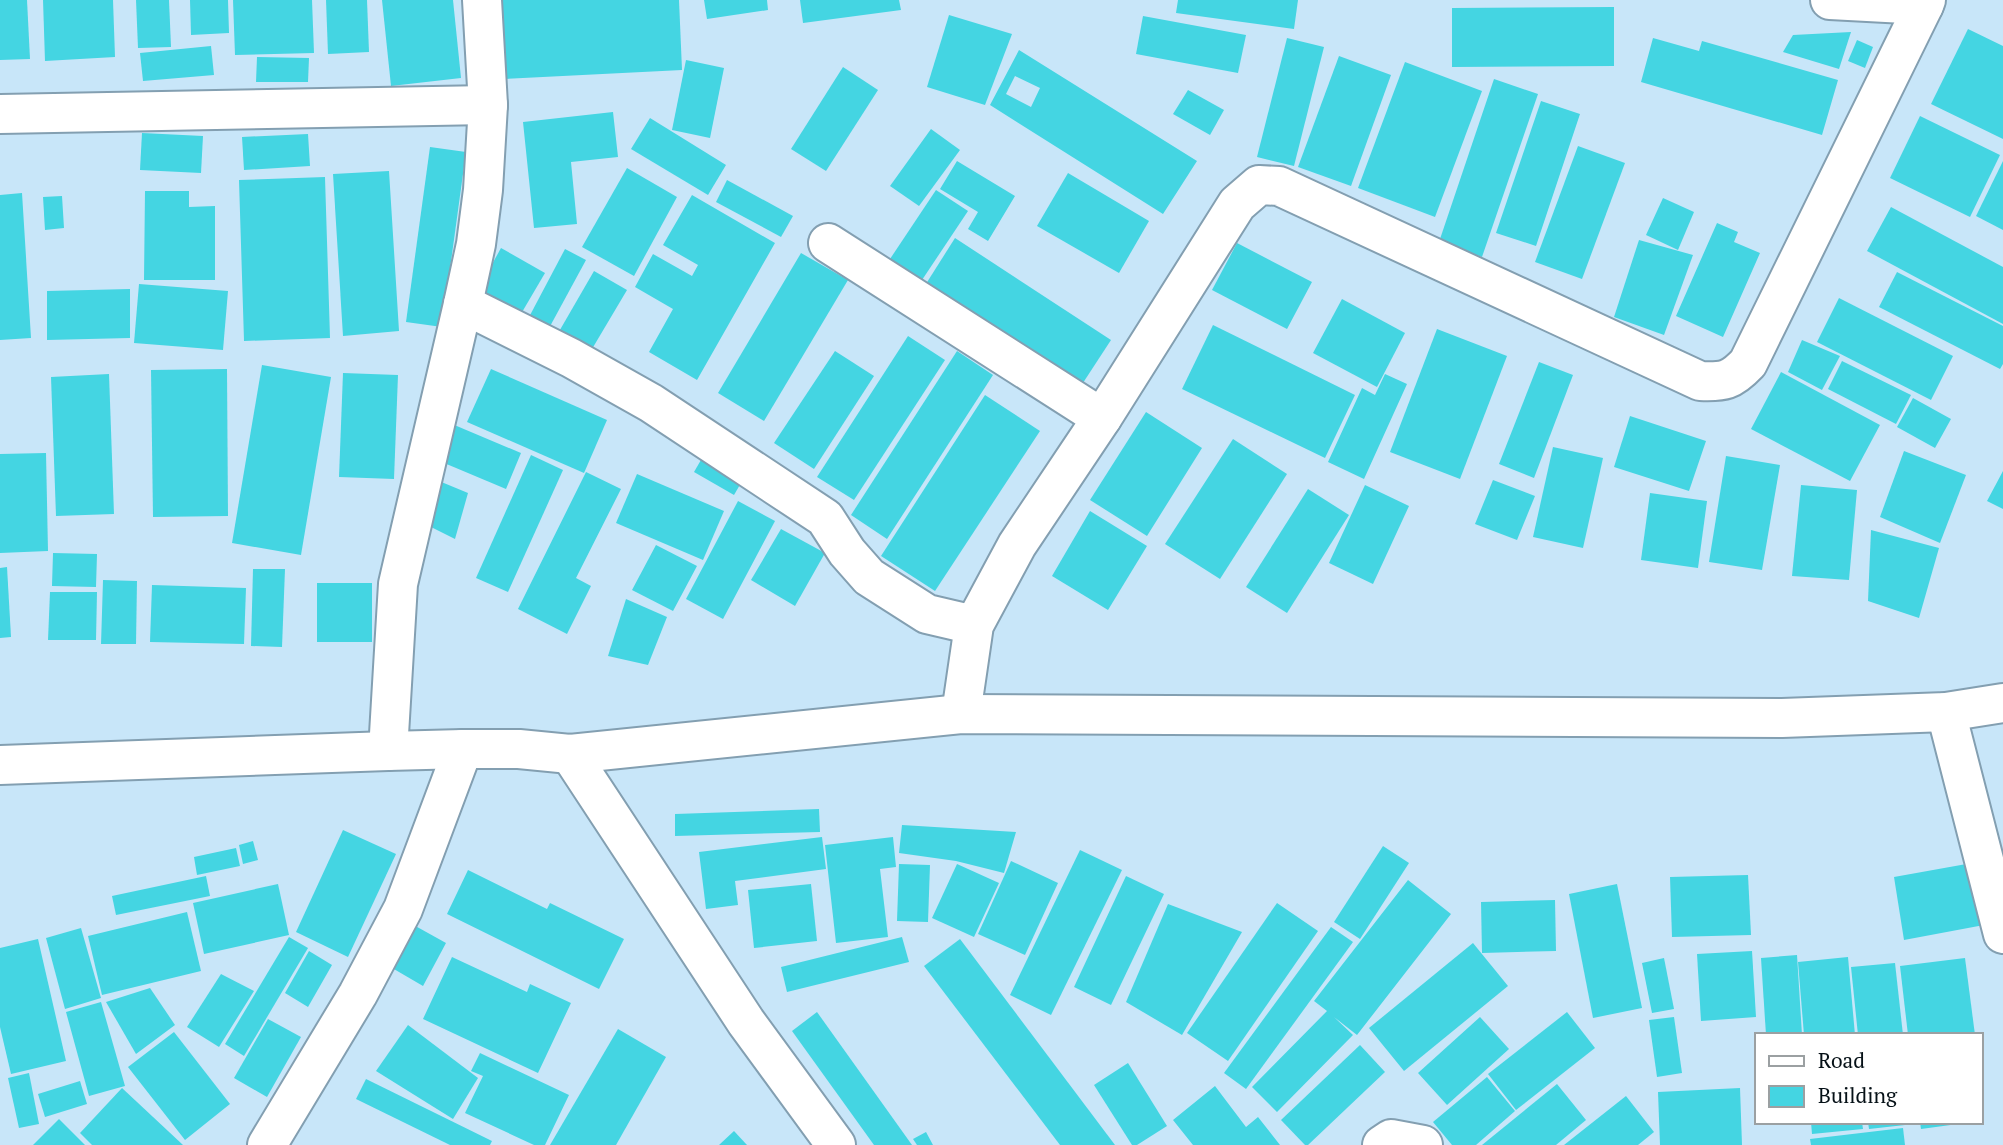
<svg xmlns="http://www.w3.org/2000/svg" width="2003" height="1145" font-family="'PT Serif',serif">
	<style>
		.building { fill: #44d5e2; fill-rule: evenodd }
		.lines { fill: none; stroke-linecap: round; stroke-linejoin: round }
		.minor-casing { stroke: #839fb1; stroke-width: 42 }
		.minor { stroke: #fff; stroke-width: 38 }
	</style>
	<rect width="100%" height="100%" fill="#c8e6f9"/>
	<g class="building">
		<path d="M0,0H27L30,59L0,60Z"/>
		<path d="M43,0H113L115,57L45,61Z"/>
		<path d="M136,0H169L171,47L138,48Z"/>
		<path d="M190,0H228L229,33L191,35Z"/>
		<path d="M233,0H312L314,53L235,55Z"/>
		<path d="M326,0H367L369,52L328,54Z"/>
		<path d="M382,0H453L461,78L391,86Z"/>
		<path d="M500,0H679L682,70L504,79Z"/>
		<path d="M704,0H767L768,10L707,19Z"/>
		<path d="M800,0H899L901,10L803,23Z"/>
		<path d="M1178,0H1298L1294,29L1176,13Z"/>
		<path d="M1614,7V66L1452,67V8Z"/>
		<path d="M949,15L1012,34L985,105L927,87Z"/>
		<path d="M1143,16L1246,35L1238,73L1136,54Z"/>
		<path d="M1968,29L2003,46V139L1931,104Z"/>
		<path d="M1851,32L1839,69L1783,52L1793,35Z"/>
		<path d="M1287,38L1324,47L1294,166L1257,157Z"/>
		<path d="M1653,38L1699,51L1702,41L1838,80L1822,135L1641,82Z"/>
		<path d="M1857,40L1873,47L1865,68L1848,61Z"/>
		<path d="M211,46L214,75L143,81L140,53Z"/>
		<path d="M1019,50L1197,161L1163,214L990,105ZM1015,76L1040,88L1031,107L1006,94Z"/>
		<path d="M1339,56L1391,75L1351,186L1298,167Z"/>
		<path d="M257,57L309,58L308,82H256Z"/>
		<path d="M686,60L724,68L710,138L672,130Z"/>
		<path d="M1405,62L1482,91L1435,217L1358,188Z"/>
		<path d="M843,67L878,90L826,171L791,149Z"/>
		<path d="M1494,79L1538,94L1482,257L1439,242Z"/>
		<path d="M1188,90L1224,110L1210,135L1173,114Z"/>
		<path d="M1541,101L1580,114L1536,246L1496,233Z"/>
		<path d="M613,112L618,157L571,162L577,224L534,228L523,122Z"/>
		<path d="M1920,116L2000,155L1970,217L1890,178Z"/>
		<path d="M650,118L726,165L708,195L631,149Z"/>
		<path d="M931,129L960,150L919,206L890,186Z"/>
		<path d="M142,133L203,136L201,173L140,170Z"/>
		<path d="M308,134L310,166L244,170L242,137Z"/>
		<path d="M1578,146L1625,163L1582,279L1535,262Z"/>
		<path d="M430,147L466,152L442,327L406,322Z"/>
		<path d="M957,161L1015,196L988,241L968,229L978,212L940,189Z"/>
		<path d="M2003,161V230L1976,216Z"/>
		<path d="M627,168L677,197L634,276L582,247Z"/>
		<path d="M389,171L399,331L343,336L333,174Z"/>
		<path d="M1068,173L1149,221L1119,273L1037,226Z"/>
		<path d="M325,177L330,338L244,341L239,180Z"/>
		<path d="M727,180L793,216L781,237L716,202Z"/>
		<path d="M936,190L968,211L918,286L886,265Z"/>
		<path d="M145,191H189V207L215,206V280H144Z"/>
		<path d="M22,193L31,338L0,340V195Z"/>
		<path d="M692,195L775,243L697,380L649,352L673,309L635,287L653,254L692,276L698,265L663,245Z"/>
		<path d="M62,196L64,228L45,230L43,197Z"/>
		<path d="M1663,198L1694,212L1678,250L1646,235Z"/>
		<path d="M1891,207L2003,267V324L1867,251Z"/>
		<path d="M1717,223L1738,232L1734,242L1760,253L1723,337L1676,316Z"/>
		<path d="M955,238L1111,340L1079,389L924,287Z"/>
		<path d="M1639,240L1693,255L1664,335L1614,317Z"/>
		<path d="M1237,243L1312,282L1287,329L1212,290Z"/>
		<path d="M501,248L545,273L518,319L475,295Z"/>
		<path d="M565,249L586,260L548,330L528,319Z"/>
		<path d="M801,253L848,280L764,421L718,393Z"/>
		<path d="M594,271L627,290L589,354L557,335Z"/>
		<path d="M1897,272L2003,326V364L2000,369L1879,307Z"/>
		<path d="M139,284L228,291L223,350L134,343Z"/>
		<path d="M130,289V338L47,340V291Z"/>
		<path d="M1839,298L1953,356L1931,400L1817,342Z"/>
		<path d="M1342,299L1405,333L1377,387L1313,353Z"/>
		<path d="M1213,325L1355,395L1325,458L1182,389Z"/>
		<path d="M1437,329L1507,356L1460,479L1390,452Z"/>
		<path d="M908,336L945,360L854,500L817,477Z"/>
		<path d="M1802,340L1840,356L1822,390L1788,372Z"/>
		<path d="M835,351L874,376L814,469L774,443Z"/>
		<path d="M957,351L993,375L887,539L851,515Z"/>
		<path d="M1842,361L1911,395L1896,424L1828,389Z"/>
		<path d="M1539,362L1573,375L1534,478L1499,464Z"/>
		<path d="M262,365L331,377L301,555L232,543Z"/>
		<path d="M227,369L228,516L153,517L151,370Z"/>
		<path d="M491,369L607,420L584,473L467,422Z"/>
		<path d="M1781,372L1880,425L1850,481L1751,429Z"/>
		<path d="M343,373L398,375L394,479L339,477Z"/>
		<path d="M109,374L114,514L56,516L51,377Z"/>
		<path d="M1385,374L1407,384L1364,479L1328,462L1362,388L1375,395Z"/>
		<path d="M985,395L1040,431L935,591L881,556Z"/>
		<path d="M1913,398L1951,419L1935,448L1897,427Z"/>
		<path d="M1146,412L1202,448L1147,536L1090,500Z"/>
		<path d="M1630,416L1706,441L1689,491L1614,467Z"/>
		<path d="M452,424L521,453L506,489L437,460Z"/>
		<path d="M1233,439L1287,474L1220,579L1165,544Z"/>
		<path d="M1553,447L1603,458L1583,548L1533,537Z"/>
		<path d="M1904,451L1966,475L1940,543L1880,517Z"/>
		<path d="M46,453L48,551L0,553V454Z"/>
		<path d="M705,453L745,476L734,495L694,472Z"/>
		<path d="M531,455L563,470L508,592L476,578Z"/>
		<path d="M1726,456L1780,465L1762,570L1709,562Z"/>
		<path d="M2003,471V509L1987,501Z"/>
		<path d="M586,472L621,489L576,578L591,586L567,634L518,609Z"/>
		<path d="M637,474L724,511L703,560L616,523Z"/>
		<path d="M1493,480L1535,496L1517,540L1475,524Z"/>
		<path d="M439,481L468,493L455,539L427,525Z"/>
		<path d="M1365,485L1409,506L1373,584L1329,563Z"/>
		<path d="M1801,485L1857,490L1849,580L1792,576Z"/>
		<path d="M1308,489L1349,515L1287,613L1246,587Z"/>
		<path d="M1650,493L1707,501L1698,568L1641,560Z"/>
		<path d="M738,501L775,521L723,619L686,599Z"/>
		<path d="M1090,511L1147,546L1108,610L1052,576Z"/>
		<path d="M781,529L825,553L795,606L751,580Z"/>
		<path d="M1871,530L1939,548L1919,618L1868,601Z"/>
		<path d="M656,545L697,566L673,611L632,590Z"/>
		<path d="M53,553L97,554L96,587L52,586Z"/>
		<path d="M7,567L11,637L0,638V568Z"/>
		<path d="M253,569H285L282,647L251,646Z"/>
		<path d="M103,580L137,581L136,644H101Z"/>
		<rect x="317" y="583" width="55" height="59"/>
		<path d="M152,585L246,588L244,644L150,642Z"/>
		<path d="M50,592H97L96,640H48Z"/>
		<path d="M626,599L667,617L648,665L608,656Z"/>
		<path d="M819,809L820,832L675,836V814Z"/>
		<path d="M902,825L1016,832L1004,873L956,861L899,853Z"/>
		<path d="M343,830L396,854L348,957L296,932Z"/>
		<path d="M822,837L826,869L735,881L738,905L706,909L699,852Z"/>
		<path d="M893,837L896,867L880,869L888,937L836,943L825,845Z"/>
		<path d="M253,841L258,860L243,864L239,845Z"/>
		<path d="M1383,846L1409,863L1360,939L1334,922Z"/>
		<path d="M236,848L240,866L197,875L194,857Z"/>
		<path d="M1080,850L1122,870L1051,1015L1010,995Z"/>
		<path d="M1011,861L1058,883L1025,955L978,934Z"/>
		<path d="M1972,863L1984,925L1904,940L1894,877Z"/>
		<path d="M899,864L930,865L928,922L897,921Z"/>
		<path d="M957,864L999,883L974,937L932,918Z"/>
		<path d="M468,870L547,909L550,903L624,939L599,989L447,914Z"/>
		<path d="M1748,875L1751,935L1672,937L1670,877Z"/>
		<path d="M206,876L210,896L116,915L112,896Z"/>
		<path d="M1126,876L1164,894L1111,1005L1074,987Z"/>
		<path d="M1408,880L1451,914L1357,1035L1334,1017L1353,1035L1277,1112L1252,1087L1327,1011L1314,1001Z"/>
		<path d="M278,884L289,935L204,954L193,903Z"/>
		<path d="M811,884L817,941L754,948L748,890Z"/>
		<path d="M1617,884L1642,1008L1593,1018L1569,894Z"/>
		<path d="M1555,900L1556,951L1482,953L1481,902Z"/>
		<path d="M1277,903L1318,931L1228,1061L1187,1033Z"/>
		<path d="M1168,904L1242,932L1182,1035L1126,1002Z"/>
		<path d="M187,912L201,971L102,995L88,936Z"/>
		<path d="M410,923L446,943L423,986L387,965Z"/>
		<path d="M1331,927L1353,942L1246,1089L1224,1073Z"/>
		<path d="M81,928L101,998L65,1009L46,938Z"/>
		<path d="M289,937L308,948L244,1056L225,1044Z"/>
		<path d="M902,937L909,962L787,992L781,967Z"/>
		<path d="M38,939L66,1061L11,1074L0,1027V948Z"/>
		<path d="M960,939L1115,1145H1060L924,966Z"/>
		<path d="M1473,943L1508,986L1404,1071L1369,1028Z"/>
		<path d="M309,951L332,965L308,1007L285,993Z"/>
		<path d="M1752,951L1756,1017L1701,1021L1697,954Z"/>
		<path d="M1797,955L1802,1035H1766L1761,958Z"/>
		<path d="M452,957L527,992L530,984L571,1003L538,1073L423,1019Z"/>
		<path d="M1848,957L1855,1035H1804L1798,962Z"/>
		<path d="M1664,958L1674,1009L1652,1013L1642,963Z"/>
		<path d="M1965,958L1975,1035H1908L1900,966Z"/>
		<path d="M1895,963L1903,1035H1858L1851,967Z"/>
		<path d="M221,974L254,991L219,1047L187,1027Z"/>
		<path d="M150,988L175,1025L136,1054L106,1002Z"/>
		<path d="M101,1002L125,1086L89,1096L66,1012Z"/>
		<path d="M817,1012L912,1145H874L792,1031Z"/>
		<path d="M1567,1012L1595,1048L1516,1110L1488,1074Z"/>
		<path d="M1480,1017L1509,1049L1447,1105L1418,1073Z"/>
		<path d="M1674,1017L1682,1073L1657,1077L1649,1020Z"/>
		<path d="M268,1019L301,1037L267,1097L234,1078Z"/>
		<path d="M408,1025L478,1078L453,1119L376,1071Z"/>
		<path d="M618,1029L666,1057L616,1145H550Z"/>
		<path d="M174,1032L230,1104L185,1140L128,1067Z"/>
		<path d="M1360,1045L1385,1072L1308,1145H1305L1281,1120Z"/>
		<path d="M480,1053L569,1095L545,1145H534L465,1113L483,1076L471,1071Z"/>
		<path d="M1128,1063L1167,1126L1137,1145H1132L1094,1085Z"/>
		<path d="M29,1073L39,1124L19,1128L8,1078Z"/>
		<path d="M1487,1077L1515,1111L1476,1145H1452L1433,1122Z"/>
		<path d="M366,1079L492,1141L490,1145H450L356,1099Z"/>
		<path d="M80,1081L87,1104L45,1117L38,1094Z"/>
		<path d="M1557,1084L1586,1120L1556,1145H1482Z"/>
		<path d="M1215,1086L1246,1127L1258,1117L1280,1145H1193L1173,1120Z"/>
		<path d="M122,1088L183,1145H92L80,1133Z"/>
		<path d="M1740,1088L1742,1145H1660L1658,1092Z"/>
		<path d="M1626,1096L1654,1132L1638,1145H1564Z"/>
		<path d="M59,1119L85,1145H33Z"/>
		<path d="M1811,1122H1862L1863,1129L1812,1134Z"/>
		<path d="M1868,1122H1913L1914,1124L1869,1129Z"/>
		<path d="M1920,1122H1958V1124L1921,1129Z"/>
		<path d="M1903,1128L1905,1145H1811L1810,1139Z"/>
		<path d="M734,1131L747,1145H719Z"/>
		<path d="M926,1132L933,1145H917L913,1139Z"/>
	</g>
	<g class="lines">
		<g class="minor-casing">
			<g id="minor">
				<path d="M1830,0L1924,5L1926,0"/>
				<path d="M0,114L488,105"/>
				<path d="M828,243L1102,418"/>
				<path d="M463,304L571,358L651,403L825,518L847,552L869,577L927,614L974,625"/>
				<path d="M1946,712L2003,934"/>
				<path d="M961,714L974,625L1017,545L1102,418L1237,204L1259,185L1279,186L1700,381C1724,382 1731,381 1748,363L1924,5"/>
				<path d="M463,749L388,751L398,584L463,304L476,244L483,190L488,105L482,0"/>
				<path d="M570,754L746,1022L836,1145"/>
				<path d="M0,765L388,751"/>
				<path d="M267,1145L358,994L403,909L463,749H519L570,754L961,714L1782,718L1946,712L2003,703"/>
				<path d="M1382,1145L1391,1139L1423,1145"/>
			</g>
		</g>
		<use href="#minor" class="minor"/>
	</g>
	<rect x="1755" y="1033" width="228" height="91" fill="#ffffff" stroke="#9ba0a2" stroke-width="2"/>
	<rect x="1769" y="1056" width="35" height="10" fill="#ffffff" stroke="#9ba0a2" stroke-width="2"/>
	<text x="1818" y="1068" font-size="21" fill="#061117">Road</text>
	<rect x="1769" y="1086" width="35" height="21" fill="#44d5e2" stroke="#9ba0a2" stroke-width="2"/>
	<text x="1818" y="1103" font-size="21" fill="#061117">Building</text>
</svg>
